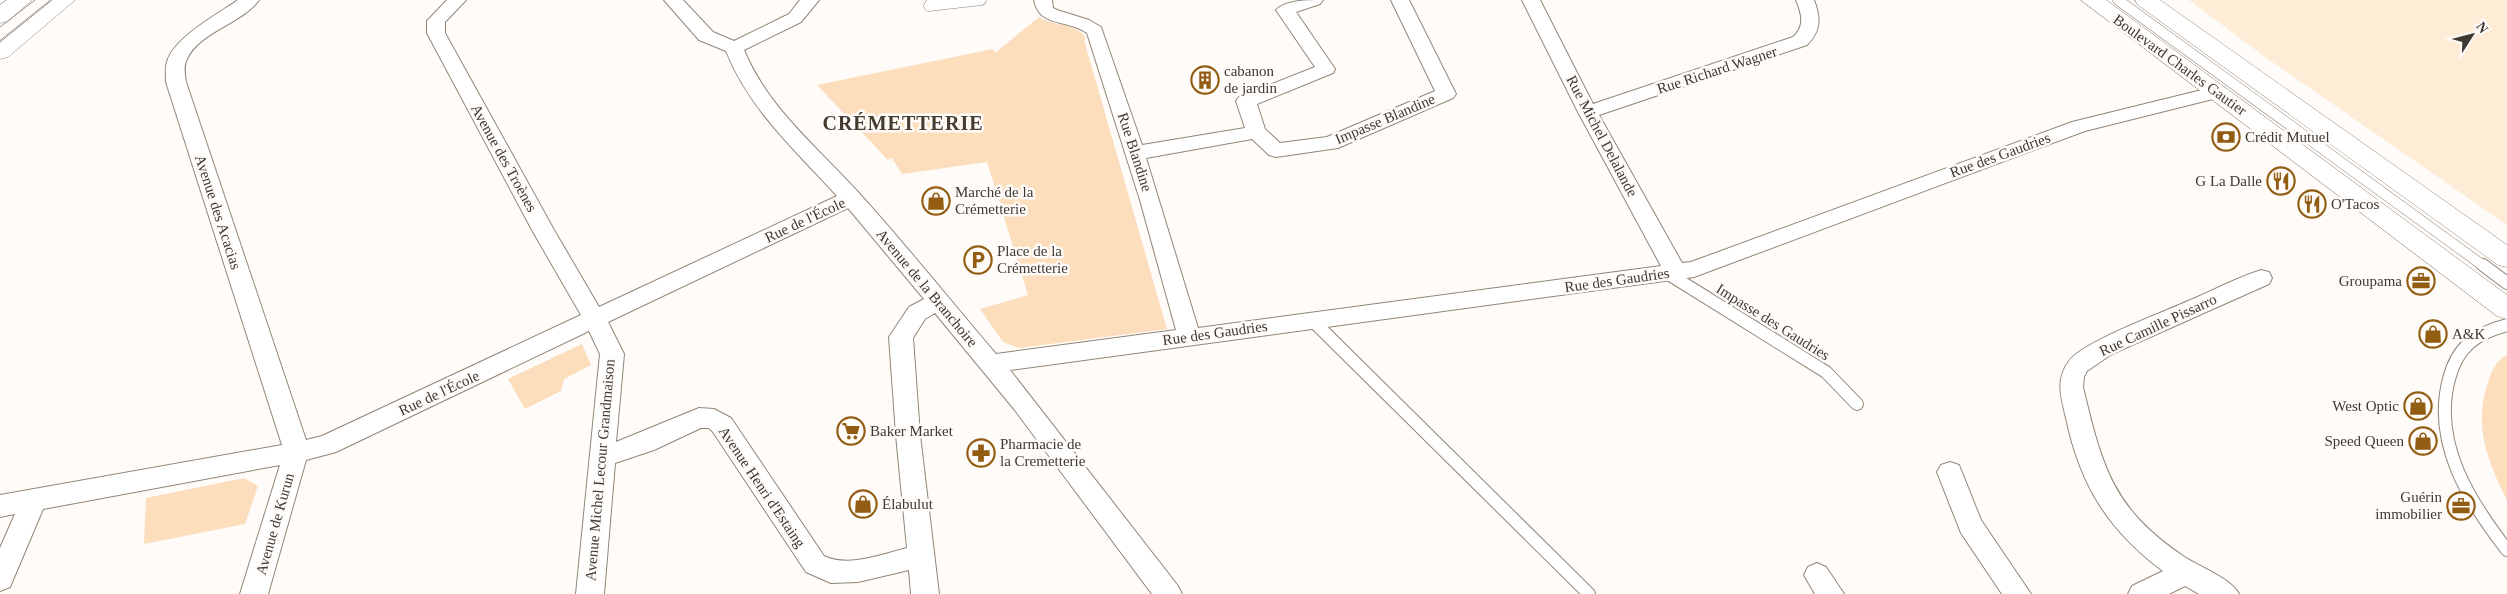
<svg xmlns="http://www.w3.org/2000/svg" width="2507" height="594" font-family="Georgia,serif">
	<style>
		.built { fill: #ffecd7 }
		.green { fill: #fcddbc }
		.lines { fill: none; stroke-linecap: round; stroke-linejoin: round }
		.lane-far1-casing { stroke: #918578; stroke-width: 11 }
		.lane-casing { stroke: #918578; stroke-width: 14 }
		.street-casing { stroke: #918578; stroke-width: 2 }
		.secondary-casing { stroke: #918578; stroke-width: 1 }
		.primary-casing { stroke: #918578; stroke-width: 1 }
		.lane-far1 { stroke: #fff; stroke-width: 10 }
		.lane { stroke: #fff; stroke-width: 12 }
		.street { fill: #fff; fill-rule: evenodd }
		.secondary { fill: #fff; fill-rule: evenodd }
		.primary { fill: #fff; fill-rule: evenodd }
		.tram { stroke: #96928e; stroke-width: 1 }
		.labels { text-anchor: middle; stroke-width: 5; stroke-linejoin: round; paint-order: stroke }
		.street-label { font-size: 15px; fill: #3e3933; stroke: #fefbf8 }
		.poi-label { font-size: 15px; fill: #3e3933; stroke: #fefbf8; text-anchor: start }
		.district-label { font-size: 20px; font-weight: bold; letter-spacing: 1px; fill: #453b2f; stroke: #fefbf8 }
	</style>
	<rect width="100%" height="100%" fill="#fefbf8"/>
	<path class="built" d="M2189,0H2507V225L2265,57Z"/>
	<g class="green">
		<path d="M1039,17C1052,27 1078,22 1086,39L1084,40L1167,329L1019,348L1003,342L980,309L1028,295L987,162L902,174L892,158L888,160L817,85L993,49L995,53Z"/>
		<path d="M582,344L591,365L564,379L561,391L525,409L508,379Z"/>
		<path d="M2507,355V500C2488,462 2473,425 2488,383C2491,371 2496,361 2507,355Z"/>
		<path d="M244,478L258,486L245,524L144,544L146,498Z"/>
	</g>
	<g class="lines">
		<g class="lane-far1-casing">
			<g id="lane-far1">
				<path d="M933,0L929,6L981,0"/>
				<path d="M2118,0L2485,267"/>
			</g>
		</g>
		<g class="lane-casing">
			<g id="lane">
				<path d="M2483,265L2507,283"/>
				<path d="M1667,273L1826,372L1857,404"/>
				<path d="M1312,320L1589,594"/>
				<path d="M2507,325C2476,333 2457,347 2449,379C2432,443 2469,501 2507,550"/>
			</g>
		</g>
		<g class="street-casing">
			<g id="street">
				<path d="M238,0H259C243,23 199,32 187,59C183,66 185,75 186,82L306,440L322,436L581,315L532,230L427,33V21L447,0H466L445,22V33L554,230L599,307L837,196C796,151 749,109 726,51L699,40L664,0H683L713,32L734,41L789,14L800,0H819L801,22L744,50C768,108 817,147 858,192C906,245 950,300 996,354L1176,330L1140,200L1087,33C1068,19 1039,28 1034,0H1052L1053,8L1057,10L1089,20L1101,27L1142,145L1245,128L1236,101L1239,97L1315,67L1276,10C1285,0 1309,0 1323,0L1320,4L1296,12L1335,69L1333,73L1257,104L1265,129L1280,143L1327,137L1435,91L1391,0H1409L1456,94L1453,98L1338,148L1276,157L1269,155L1252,139L1146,158L1198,328L1661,266L1578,112L1522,0H1540L1593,104L1793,37C1805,26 1802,14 1796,0H1814C1821,18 1821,31 1807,45L1599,115L1682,263L1691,262L2072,122L2218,86L2225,88L2228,92L2225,96L2085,131L1694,277L1010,370L1178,586L1182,594H1152L1014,409L935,313L925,319L913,338L920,435L939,594H911L909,570L858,582L831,583L806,572L713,432L709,428H701L654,450L615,463L604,594H576L600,354L589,331L336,452L306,460L268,594H240L280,465L43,509L10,587L0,591V548L15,514L0,517V495L282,445L166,82C166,76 165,68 167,62C173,38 218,14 238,0ZM848,208L924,299L909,307L889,337L896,435L907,548C882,554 849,568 824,556L731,418L714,409L699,408L616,442L624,354L608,322Z"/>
				<path d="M2261,270L2269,272L2272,278L2269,284L2112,354L2087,371L2084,377L2083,387C2102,466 2112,508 2183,556C2198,566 2232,579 2239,594H2199L2185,586L2169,594H2128L2132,586L2163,571C2108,530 2080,485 2066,418C2061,397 2055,380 2069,361C2084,341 2162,313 2188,301C2212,291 2236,278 2261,270Z"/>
				<path d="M1950,462L1959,465L1981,520L2031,594H2002L1961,533L1937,472L1941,465Z"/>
				<path d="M1817,563L1826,567L1844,594H1815L1804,575L1808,567Z"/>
			</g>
		</g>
		<g class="secondary-casing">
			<g id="secondary">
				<path d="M7,0H32L8,21L0,23V5Z"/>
				<path d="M51,0H75L8,57L0,59V41Z"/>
			</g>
		</g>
		<g class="primary-casing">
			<g id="primary">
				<path d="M2081,0H2106L2507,295V319L2497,316Z"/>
				<path d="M2135,0H2160L2507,245V267L2498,265L2138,5Z"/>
			</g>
		</g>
		<use href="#lane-far1" class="lane-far1"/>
		<use href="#lane" class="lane"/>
		<use href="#street" class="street"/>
		<use href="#secondary" class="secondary"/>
		<use href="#primary" class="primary"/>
		<g class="tram">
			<path d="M0,27L35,0"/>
			<path d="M0,42L52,0"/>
		</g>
	</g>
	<defs>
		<g id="building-ring" transform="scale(1.4375)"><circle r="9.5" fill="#fefbf8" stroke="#925d12" stroke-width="1.5"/><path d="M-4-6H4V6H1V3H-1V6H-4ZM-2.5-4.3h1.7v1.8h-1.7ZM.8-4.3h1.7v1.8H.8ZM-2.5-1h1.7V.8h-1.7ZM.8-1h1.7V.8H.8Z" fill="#925d12"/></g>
		<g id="bank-ring" transform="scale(1.4375)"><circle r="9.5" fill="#fefbf8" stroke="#925d12" stroke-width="1.5"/><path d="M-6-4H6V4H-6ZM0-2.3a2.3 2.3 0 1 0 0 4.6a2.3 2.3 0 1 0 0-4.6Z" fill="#925d12"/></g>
		<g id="restaurant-ring" transform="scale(1.4375)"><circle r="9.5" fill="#fefbf8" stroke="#925d12" stroke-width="1.5"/><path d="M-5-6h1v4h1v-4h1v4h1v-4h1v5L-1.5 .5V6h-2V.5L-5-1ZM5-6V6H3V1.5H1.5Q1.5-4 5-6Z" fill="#925d12"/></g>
		<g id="shop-ring" transform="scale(1.4375)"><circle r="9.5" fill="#fefbf8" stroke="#925d12" stroke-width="1.5"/><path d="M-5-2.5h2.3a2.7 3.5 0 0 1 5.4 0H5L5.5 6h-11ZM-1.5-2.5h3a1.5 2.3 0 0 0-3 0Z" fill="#925d12"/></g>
		<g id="parking-ring" transform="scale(1.4375)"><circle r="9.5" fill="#fefbf8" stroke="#925d12" stroke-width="1.5"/><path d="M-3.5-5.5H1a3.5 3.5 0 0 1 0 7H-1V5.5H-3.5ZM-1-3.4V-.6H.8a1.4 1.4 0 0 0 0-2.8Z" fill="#925d12"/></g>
		<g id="office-ring" transform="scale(1.4375)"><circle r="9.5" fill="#fefbf8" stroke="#925d12" stroke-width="1.5"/><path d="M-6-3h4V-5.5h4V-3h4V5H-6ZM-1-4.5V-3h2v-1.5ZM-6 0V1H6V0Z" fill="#925d12"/></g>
		<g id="supermarket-ring" transform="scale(1.4375)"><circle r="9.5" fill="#fefbf8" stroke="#925d12" stroke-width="1.5"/><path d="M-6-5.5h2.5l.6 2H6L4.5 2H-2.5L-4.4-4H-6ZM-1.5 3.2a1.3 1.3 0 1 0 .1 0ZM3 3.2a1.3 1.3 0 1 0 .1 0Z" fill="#925d12"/></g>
		<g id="pharmacy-ring" transform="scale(1.4375)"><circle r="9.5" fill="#fefbf8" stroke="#925d12" stroke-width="1.5"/><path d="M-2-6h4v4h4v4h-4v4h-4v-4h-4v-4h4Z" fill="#925d12"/></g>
	</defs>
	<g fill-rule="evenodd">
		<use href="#building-ring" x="1205" y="80"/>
		<use href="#bank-ring" x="2226" y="137"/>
		<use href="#restaurant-ring" x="2281" y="181"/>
		<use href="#shop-ring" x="936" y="201"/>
		<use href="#restaurant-ring" x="2312" y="204"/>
		<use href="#parking-ring" x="978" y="260"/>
		<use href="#office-ring" x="2421" y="281"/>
		<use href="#shop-ring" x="2433" y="334"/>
		<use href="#shop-ring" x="2418" y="406"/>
		<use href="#supermarket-ring" x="851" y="431"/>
		<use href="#shop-ring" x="2423" y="441"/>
		<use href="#pharmacy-ring" x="981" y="453"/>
		<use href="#shop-ring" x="863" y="504"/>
		<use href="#office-ring" x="2461" y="506"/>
	</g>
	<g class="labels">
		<g class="street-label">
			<text transform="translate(2180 65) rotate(36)" y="5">Boulevard Charles Gautier</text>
			<text transform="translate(1717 70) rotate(-18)" y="5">Rue Richard Wagner</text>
			<text transform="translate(1385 119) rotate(-23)" y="5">Impasse Blandine</text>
			<text transform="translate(1602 136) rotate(62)" y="5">Rue Michel Delalande</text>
			<text transform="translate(1135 152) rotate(72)" y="5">Rue Blandine</text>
			<text transform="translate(2000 155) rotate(-20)" y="5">Rue des Gaudries</text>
			<text transform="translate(504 158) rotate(61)" y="5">Avenue des Troènes</text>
			<text transform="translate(218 212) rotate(72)" y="5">Avenue des Acacias</text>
			<text transform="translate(805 220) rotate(-25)" y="5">Rue de l'École</text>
			<text transform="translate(1617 280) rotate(-8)" y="5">Rue des Gaudries</text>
			<text transform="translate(927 288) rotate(50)" y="5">Avenue de la Branchoire</text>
			<text transform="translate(1773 322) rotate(32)" y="5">Impasse des Gaudries</text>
			<text transform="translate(2158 325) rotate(-25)" y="5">Rue Camille Pissarro</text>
			<text transform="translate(1215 333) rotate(-8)" y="5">Rue des Gaudries</text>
			<text transform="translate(439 393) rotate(-25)" y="5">Rue de l'École</text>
			<text transform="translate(600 470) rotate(-85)" y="5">Avenue Michel Lecour Grandmaison</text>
			<text transform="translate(762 487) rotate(56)" y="5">Avenue Henri d'Estaing</text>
			<text transform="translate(275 524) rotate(-74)" y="5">Avenue de Kurun</text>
		</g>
		<g class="poi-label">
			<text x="1224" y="76">cabanon<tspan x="1224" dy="17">de jardin</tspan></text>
			<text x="2245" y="142">Crédit Mutuel</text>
			<text x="2262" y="186" text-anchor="end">G La Dalle</text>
			<text x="955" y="197">Marché de la<tspan x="955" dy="17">Crémetterie</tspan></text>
			<text x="2331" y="209">O'Tacos</text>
			<text x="997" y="256">Place de la<tspan x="997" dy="17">Crémetterie</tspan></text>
			<text x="2402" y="286" text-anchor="end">Groupama</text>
			<text x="2452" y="339">A&amp;K</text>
			<text x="2399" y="411" text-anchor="end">West Optic</text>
			<text x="870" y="436">Baker Market</text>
			<text x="2404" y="446" text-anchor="end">Speed Queen</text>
			<text x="1000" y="449">Pharmacie de<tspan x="1000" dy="17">la Cremetterie</tspan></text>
			<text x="2442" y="502" text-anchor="end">Guérin<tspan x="2442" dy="17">immobilier</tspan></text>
			<text x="882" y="509">Élabulut</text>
		</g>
		<g class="district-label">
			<text x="903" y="130">CRÉMETTERIE</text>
		</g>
	</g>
	<g transform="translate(2472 35) rotate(54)" stroke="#fefbf8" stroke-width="4" paint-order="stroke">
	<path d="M0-4L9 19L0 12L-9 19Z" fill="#3e3933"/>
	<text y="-8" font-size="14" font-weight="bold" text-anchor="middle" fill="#3e3933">N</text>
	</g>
</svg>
